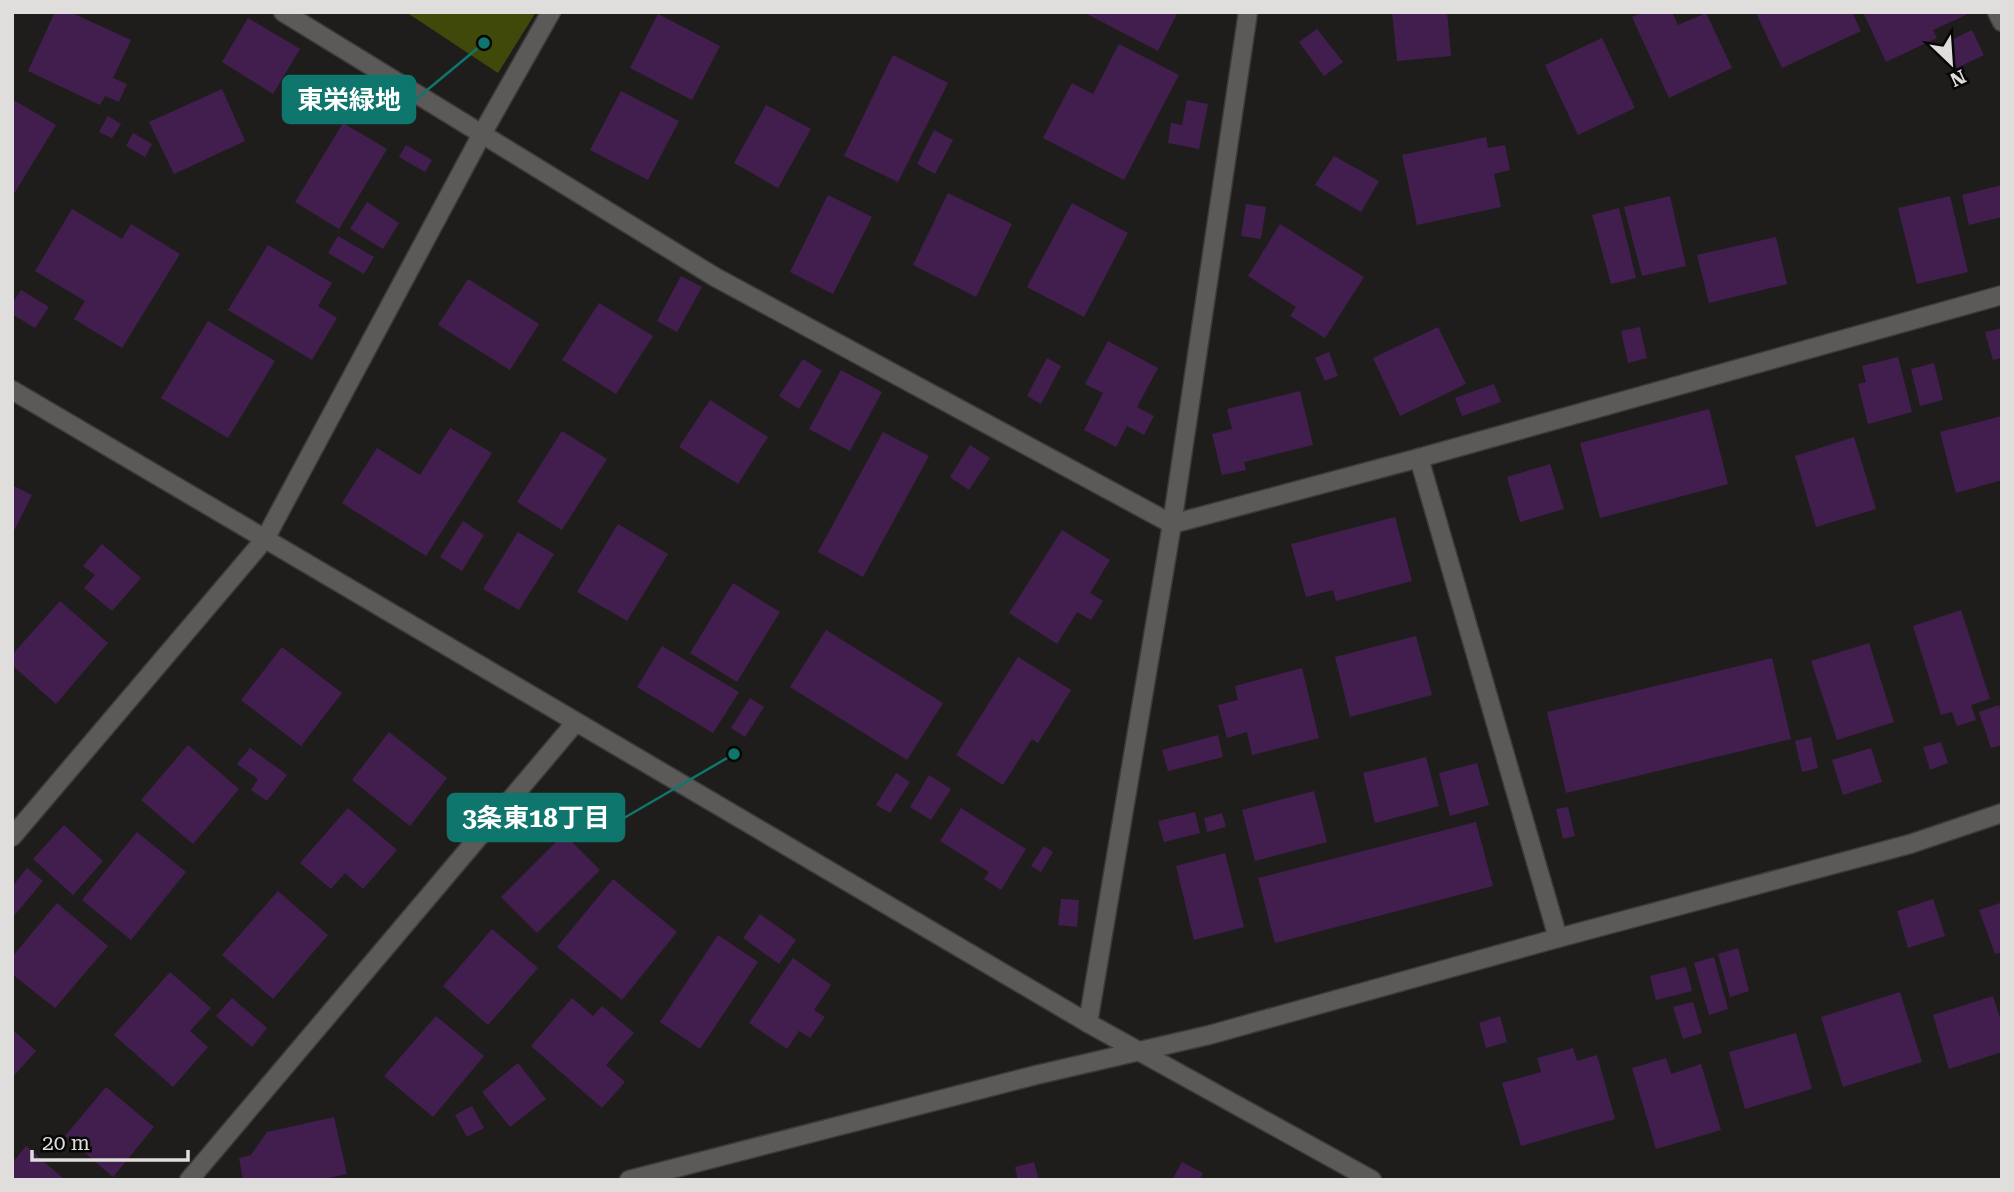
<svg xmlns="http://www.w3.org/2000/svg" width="2014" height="1192" font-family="'Roboto Serif','Noto Sans JP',serif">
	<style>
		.green { fill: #41490a }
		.building { fill: #421e4f }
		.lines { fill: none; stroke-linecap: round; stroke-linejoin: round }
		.minor-casing { stroke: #3c3b3a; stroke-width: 21 }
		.tertiary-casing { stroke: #3c3b3a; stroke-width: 21 }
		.minor { stroke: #5c5a58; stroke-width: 18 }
		.tertiary { stroke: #5c5a58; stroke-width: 18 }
		.leader { fill: none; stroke: #0f766e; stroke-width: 2.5 }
		.callout-dot { fill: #0f766e; stroke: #080707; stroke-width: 2.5 }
		.callout { fill: #0f766e; stroke: #0f766e; stroke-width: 2.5 }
		.callout-label { font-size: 26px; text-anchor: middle; font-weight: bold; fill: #fff }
	</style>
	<rect width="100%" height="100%" fill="#1e1d1b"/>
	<path class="green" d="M406,12H536L498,73Z"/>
	<g class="building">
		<path d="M55,12H70L131,40L113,78L127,84L119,102L105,96L100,105L28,71Z"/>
		<path d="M1083,12H1178L1158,51Z"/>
		<path d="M1392,12H1447L1451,56L1397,61Z"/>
		<path d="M1643,12H1672L1678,25L1706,13L1732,68L1669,98L1632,17Z"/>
		<path d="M1852,12L1861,31L1782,68L1756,13Z"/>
		<path d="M1863,12H1965L1966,15L1933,30L1937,38L1886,62Z"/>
		<path d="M658,14L720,46L692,100L630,68Z"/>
		<path d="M248,18L300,49L273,94L222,62Z"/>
		<path d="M1317,29L1343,62L1324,76L1299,42Z"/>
		<path d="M1972,30L1984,55L1957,68L1945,43Z"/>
		<path d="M1602,38L1635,108L1578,135L1545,65Z"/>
		<path d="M1119,44L1179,75L1124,180L1043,138L1072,83L1093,94Z"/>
		<path d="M893,55L948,83L898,182L844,156Z"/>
		<path d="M222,89L245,141L174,174L149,122Z"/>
		<path d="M621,91L679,121L648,180L590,150Z"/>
		<path d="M12,99L56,125L12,197Z"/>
		<path d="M1187,100L1208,104L1199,149L1168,143L1171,123L1182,125Z"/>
		<path d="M766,105L811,129L778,188L734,163Z"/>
		<path d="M108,116L121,124L112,138L99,132Z"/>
		<path d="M343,123L387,149L339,229L295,202Z"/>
		<path d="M934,130L953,140L935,174L917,164Z"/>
		<path d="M133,133L152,144L145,157L126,146Z"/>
		<path d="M1486,137L1488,148L1505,145L1510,170L1494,174L1501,207L1417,225L1402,155Z"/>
		<path d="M406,145L432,160L425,172L399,157Z"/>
		<path d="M1334,156L1379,181L1361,212L1315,185Z"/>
		<path d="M2002,185V217L1969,225L1962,195Z"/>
		<path d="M948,193L1012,224L976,297L913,265Z"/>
		<path d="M828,195L872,217L833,294L790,272Z"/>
		<path d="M1670,196L1686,266L1642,276L1624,207Z"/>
		<path d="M1950,196L1968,272L1917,284L1898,208Z"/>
		<path d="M367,202L399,223L383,249L350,229Z"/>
		<path d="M1072,203L1128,233L1084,317L1027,287Z"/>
		<path d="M1246,204L1266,207L1261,239L1241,236Z"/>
		<path d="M1619,208L1636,278L1611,284L1592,215Z"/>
		<path d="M72,209L122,239L131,224L180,254L122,348L74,319L85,301L35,271Z"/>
		<path d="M1280,224L1364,277L1325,338L1290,316L1296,307L1248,276Z"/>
		<path d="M338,236L374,257L364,274L328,253Z"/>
		<path d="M1776,237L1787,284L1709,303L1697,255Z"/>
		<path d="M268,245L332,283L318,306L337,318L312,360L228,310Z"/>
		<path d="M681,276L702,287L677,332L657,321Z"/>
		<path d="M468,279L539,324L510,370L438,325Z"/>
		<path d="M21,290L49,307L35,328L12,314V304Z"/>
		<path d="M599,303L653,336L616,394L562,360Z"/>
		<path d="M208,321L275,361L228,438L161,398Z"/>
		<path d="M1438,327L1466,384L1400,416L1373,358Z"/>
		<path d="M1640,327L1647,358L1628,363L1621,331Z"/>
		<path d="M2002,328V358L1993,360L1985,332Z"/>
		<path d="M1108,341L1158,368L1137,407L1154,416L1144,435L1127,426L1116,447L1084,430L1103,393L1085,384Z"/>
		<path d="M1329,352L1338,376L1325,381L1315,358Z"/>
		<path d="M1898,357L1912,412L1868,424L1858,384L1866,382L1862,366Z"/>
		<path d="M1047,358L1061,366L1041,404L1027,396Z"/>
		<path d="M803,359L822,371L799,409L779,396Z"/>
		<path d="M1934,363L1943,400L1920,406L1911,369Z"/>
		<path d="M841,370L882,392L850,451L809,429Z"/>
		<path d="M1494,384L1501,402L1462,416L1455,398Z"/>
		<path d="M1300,391L1313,445L1244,462L1246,470L1222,475L1212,434L1232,429L1227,409Z"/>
		<path d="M710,400L768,437L738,484L679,447Z"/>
		<path d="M1709,409L1728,484L1600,518L1580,443Z"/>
		<path d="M2002,416V480L1956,493L1940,432Z"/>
		<path d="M450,428L492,453L426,556L342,503L377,448L420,475Z"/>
		<path d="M562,431L607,459L562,530L517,502Z"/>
		<path d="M883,432L929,456L863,577L818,552Z"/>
		<path d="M1854,437L1876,509L1816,527L1795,456Z"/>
		<path d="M970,445L990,458L969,490L950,477Z"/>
		<path d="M1550,464L1564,509L1520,522L1507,477Z"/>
		<path d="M12,485L32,495L12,535Z"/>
		<path d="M1395,517L1412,581L1336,601L1333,590L1306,597L1291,544Z"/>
		<path d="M463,521L484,535L462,571L440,557Z"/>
		<path d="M618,524L668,554L627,621L577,592Z"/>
		<path d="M1062,530L1110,560L1090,593L1103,601L1091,620L1077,612L1057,644L1009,613Z"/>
		<path d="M518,532L554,554L519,610L483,589Z"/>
		<path d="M102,544L141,578L112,611L84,588L95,575L83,566Z"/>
		<path d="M733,583L780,612L737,682L690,653Z"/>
		<path d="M60,601L108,643L56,704L12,665V655Z"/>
		<path d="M1961,610L1990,699L1971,705L1976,720L1957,726L1952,712L1941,715L1913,626Z"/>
		<path d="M826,630L943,703L907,760L790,687Z"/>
		<path d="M1416,636L1432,695L1350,717L1335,657Z"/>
		<path d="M1869,643L1894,722L1837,740L1811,661Z"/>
		<path d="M662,646L739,692L713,733L637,687Z"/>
		<path d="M282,647L342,693L301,746L241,700Z"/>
		<path d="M1018,657L1071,690L1038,743L1032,739L1003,785L956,755Z"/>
		<path d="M1772,658L1791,739L1566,793L1547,712Z"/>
		<path d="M1302,668L1319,738L1252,755L1247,732L1227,738L1218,705L1238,700L1235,686Z"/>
		<path d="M750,698L764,707L745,737L731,728Z"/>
		<path d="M1999,705L2002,714V745L1991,748L1979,712Z"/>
		<path d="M389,732L447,778L410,826L352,780Z"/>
		<path d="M1218,735L1223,757L1168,771L1162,750Z"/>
		<path d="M1811,737L1818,768L1802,772L1795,741Z"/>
		<path d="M1941,742L1948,763L1930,770L1923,747Z"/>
		<path d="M188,745L239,789L193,844L141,800Z"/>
		<path d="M250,748L287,775L267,801L251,790L258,779L237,764Z"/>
		<path d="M1871,748L1882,782L1843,795L1832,760Z"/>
		<path d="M1426,757L1439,806L1375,823L1363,773Z"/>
		<path d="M1477,763L1489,805L1450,816L1439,773Z"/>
		<path d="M896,773L910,782L890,813L876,805Z"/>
		<path d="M929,775L951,789L931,820L910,807Z"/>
		<path d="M1314,791L1327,842L1255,861L1242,810Z"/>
		<path d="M1568,807L1575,836L1563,839L1556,809Z"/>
		<path d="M348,808L397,850L363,889L345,873L331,889L300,863Z"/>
		<path d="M961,808L1026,849L1001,890L984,879L989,872L940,841Z"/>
		<path d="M1195,812L1200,833L1164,842L1158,821Z"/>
		<path d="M1222,813L1226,827L1207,832L1204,818Z"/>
		<path d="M1476,822L1493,886L1275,943L1258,878Z"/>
		<path d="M64,825L103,861L73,895L33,859Z"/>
		<path d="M137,832L186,872L131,940L82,900Z"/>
		<path d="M564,834L600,870L537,933L501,897Z"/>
		<path d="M1044,846L1053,852L1041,872L1031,866Z"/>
		<path d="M1225,853L1244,927L1194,940L1176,866Z"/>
		<path d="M27,868L43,881L14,916L12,915V887Z"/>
		<path d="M613,879L677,932L622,1000L557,947Z"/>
		<path d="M278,891L328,935L273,999L222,955Z"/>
		<path d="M1061,899L1079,900L1077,927L1058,925Z"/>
		<path d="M1933,899L1945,936L1908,948L1897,911Z"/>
		<path d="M57,903L108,946L55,1008L12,974V957Z"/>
		<path d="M2000,903L2002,952L1995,954L1979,910Z"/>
		<path d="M760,914L796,940L779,964L743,938Z"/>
		<path d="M492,929L538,968L488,1025L443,986Z"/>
		<path d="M718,935L758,962L700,1049L660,1022Z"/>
		<path d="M1738,948L1749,991L1730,997L1718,954Z"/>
		<path d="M1714,957L1728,1009L1709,1015L1694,963Z"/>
		<path d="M793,958L831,985L814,1010L825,1017L810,1038L799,1031L787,1049L749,1023Z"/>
		<path d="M1686,967L1692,991L1656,1000L1650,976Z"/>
		<path d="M170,972L211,1008L190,1031L208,1047L173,1087L114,1035Z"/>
		<path d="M1900,992L1922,1062L1843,1087L1821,1017Z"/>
		<path d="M1993,996L2002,1024V1052L1949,1069L1933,1015Z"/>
		<path d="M232,998L267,1028L252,1047L216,1016Z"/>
		<path d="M572,998L593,1016L602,1006L634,1033L606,1065L625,1082L602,1108L531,1046Z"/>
		<path d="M1693,1002L1702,1033L1683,1039L1673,1007Z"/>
		<path d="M436,1016L484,1056L433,1117L384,1076Z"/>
		<path d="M1500,1016L1507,1042L1486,1048L1479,1023Z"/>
		<path d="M12,1029L36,1051L12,1078Z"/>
		<path d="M1796,1033L1812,1089L1745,1109L1729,1052Z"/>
		<path d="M1573,1048L1577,1061L1597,1055L1615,1119L1521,1146L1502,1083L1541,1072L1537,1058Z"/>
		<path d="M1666,1058L1671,1074L1701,1064L1721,1130L1656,1149L1632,1068Z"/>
		<path d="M518,1063L546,1099L510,1127L482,1092Z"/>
		<path d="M106,1087L154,1127L113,1177L65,1136Z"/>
		<path d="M472,1106L484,1128L467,1137L455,1115Z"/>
		<path d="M334,1117L347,1174L319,1180H243L239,1158L251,1155L267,1132Z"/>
		<path d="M26,1146L65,1180H12V1163Z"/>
		<path d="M1034,1162L1039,1180H1018L1015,1167Z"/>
		<path d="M1182,1162L1203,1173L1199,1180H1172Z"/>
	</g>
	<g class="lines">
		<g class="minor-casing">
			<g id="minor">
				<path d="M283,12L715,277L1172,524L1419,458L2002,295"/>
				<path d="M1997,12L2002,22"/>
				<path d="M1419,458L1558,938"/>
				<path d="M12,837L265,539L482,134L551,12"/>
				<path d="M1088,1023L1172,524L1248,12"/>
				<path d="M189,1180L576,722"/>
			</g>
		</g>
		<g class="tertiary-casing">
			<g id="tertiary">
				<path d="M12,390L1088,1023L1372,1180"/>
				<path d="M629,1180L1036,1075L1209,1035L1558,938L1910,844L2002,813"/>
			</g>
		</g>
		<use href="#minor" class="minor"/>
		<use href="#tertiary" class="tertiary"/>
	</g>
	<path class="leader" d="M484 43L415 100M734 754L624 818"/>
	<g class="callout-dot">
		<circle cx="484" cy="43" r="7"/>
		<circle cx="734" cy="754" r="7"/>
	</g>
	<g class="callout">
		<rect x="283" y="76" width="132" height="47" rx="7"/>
		<rect x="448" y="794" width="176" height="47" rx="7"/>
	</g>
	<g class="callout-label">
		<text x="349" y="109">東栄緑地</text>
		<text x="536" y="827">3条東18丁目</text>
	</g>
	<rect width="2014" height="1192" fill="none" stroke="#dfdedd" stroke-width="28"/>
	<g transform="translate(1951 63) rotate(155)" stroke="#080707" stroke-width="5" paint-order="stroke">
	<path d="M0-5L12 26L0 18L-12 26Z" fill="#dfdedd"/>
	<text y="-10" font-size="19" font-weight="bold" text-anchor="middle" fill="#dfdedd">N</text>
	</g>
	<path d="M32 1150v10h156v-10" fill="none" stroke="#dfdedd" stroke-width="3.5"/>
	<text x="42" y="1150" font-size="21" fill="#dfdedd" stroke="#080707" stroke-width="5" paint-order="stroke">20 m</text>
</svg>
